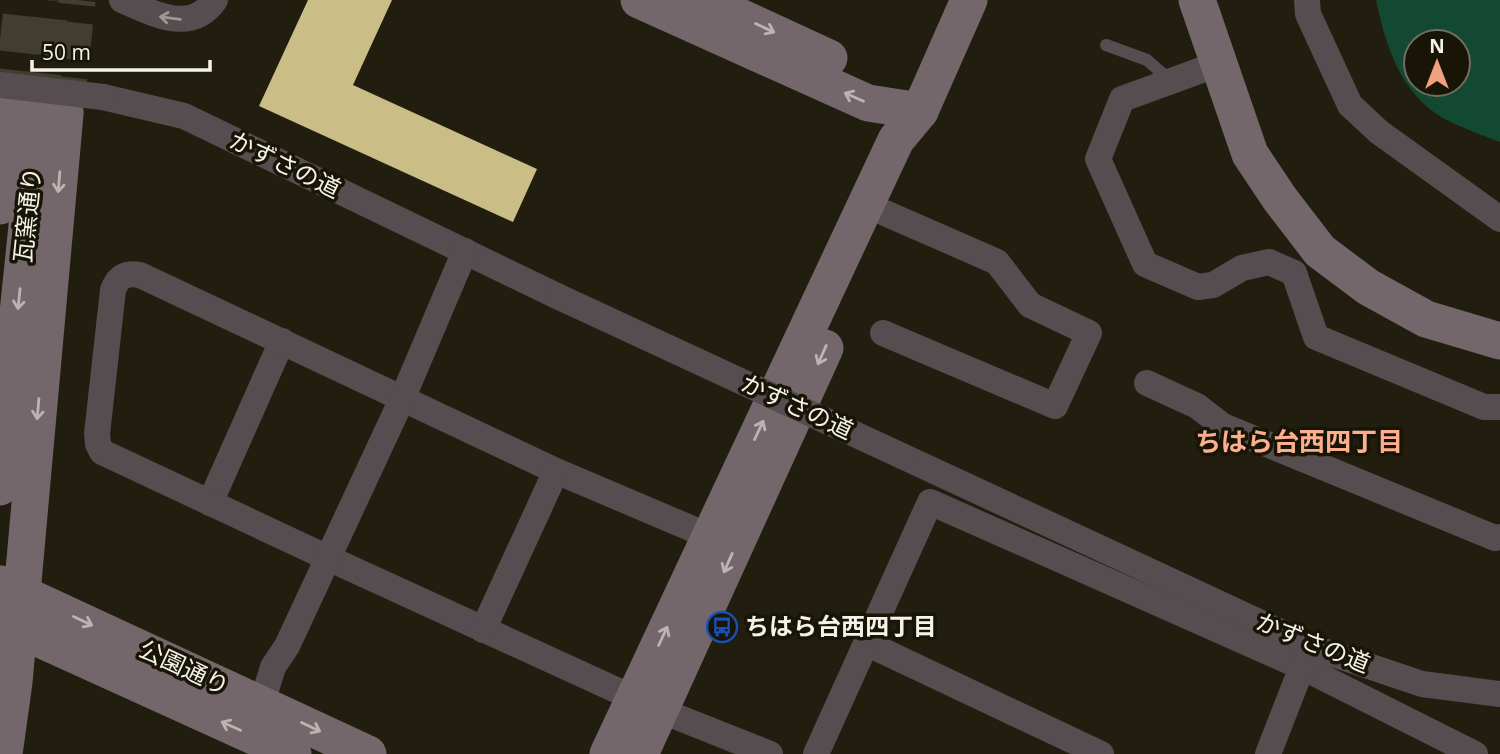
<svg xmlns="http://www.w3.org/2000/svg" width="1500" height="754" font-family="'Open Sans','Noto Sans JP',sans-serif">
	<style>
		.green { fill: #134832; fill-rule: evenodd }
		.building { fill: #cabd86 }
		.lines { fill: none; stroke-linecap: round; stroke-linejoin: round }
		.secondary-tunnel { stroke: #413e30; stroke-width: 37; stroke-dasharray: 37 18; stroke-linecap: butt }
		.lane { stroke: #554d50; stroke-width: 12 }
		.street { stroke: #554d50; stroke-width: 26 }
		.secondary { stroke: #74676c; stroke-width: 37 }
		.street-bridge { stroke: #554d50; stroke-width: 26 }
		.oneway { stroke: #9d9895 }
		.oneway2 { stroke: #bbb4b1 }
		.labels { text-anchor: middle; stroke-width: 7; stroke-linejoin: round; paint-order: stroke }
		.street-label { font-size: 24px; fill: #f5f3e9; stroke: #181507 }
		.poi-label { font-size: 24px; font-weight: bold; fill: #f5f3e9; stroke: #181507; text-anchor: start }
		.neighbourhood-label { font-size: 26px; font-weight: bold; fill: #fbaf8e; stroke: #181507 }
	</style>
	<rect width="100%" height="100%" fill="#211e0f"/>
	<path class="green" d="M1376,0H1500V142C1482,135 1450,124 1435,113C1398,86 1385,43 1376,0ZM1416,42H1458V84H1416Z"/>
	<path class="building" d="M308,0H392L353,85L537,169L513,222L259,106Z"/>
	<g class="lines">
		<g class="secondary-tunnel">
			<path d="M11,107L23,0"/>
			<path d="M39,110L51,0"/>
			<path d="M65,114L77,0"/>
		</g>
		<path class="lane" d="M1106,45L1147,60L1172,82"/>
		<g class="street">
			<path d="M122,0C152,13 191,35 215,0"/>
			<path d="M1307,0L1308,14L1350,105L1379,132L1500,219"/>
			<path d="M1218,64L1122,99L1098,159L1145,264L1198,287L1213,285L1242,268L1269,262L1294,273L1316,337L1484,407H1500"/>
			<path d="M103,97L184,116L557,296"/>
			<path d="M883,333L1055,406L1089,333L1030,305L997,262L885,213"/>
			<path d="M1147,383L1197,406L1223,426L1495,538L1500,537"/>
			<path d="M902,456L1315,648L1422,684L1500,694"/>
			<path d="M210,503L282,341"/>
			<path d="M709,536L556,471L140,275C125,272 118,277 113,290L97,434L98,444L102,452L328,558L662,711L770,754"/>
			<path d="M483,630L556,471"/>
			<path d="M866,643L1101,754"/>
			<path d="M262,703L273,667L287,646L403,397L465,251"/>
			<path d="M816,754L930,502L1302,667L1475,754"/>
			<path d="M1268,754L1302,667"/>
		</g>
		<g class="secondary">
			<path d="M639,0L868,103L920,111"/>
			<path d="M703,0L829,58"/>
			<path d="M1197,0L1250,154L1280,199L1320,251L1368,287L1426,319L1500,341"/>
			<path d="M0,206L11,107"/>
			<path d="M0,487L39,110"/>
			<path d="M1,584L368,754"/>
			<path d="M0,621L293,754"/>
			<path d="M4,754L14,682L65,114"/>
			<path d="M608,754L896,140L920,111L969,0"/>
			<path d="M640,754L825,348"/>
		</g>
		<g class="street-bridge">
			<path d="M0,85L103,97"/>
			<path d="M557,296L902,456"/>
		</g>
	</g>
	<defs><path id="oneway-shaft" d="M-6 0H5M1.5-3L5.5 0L1.5 3" fill="none" stroke-width="1.6" stroke-linecap="round" stroke-linejoin="round" transform="scale(1.75)"/></defs>
	<use class="oneway" href="#oneway-shaft" transform="translate(170 18) rotate(-172)"/>
	<g class="oneway2">
		<use href="#oneway-shaft" transform="translate(765 28) rotate(25)"/>
		<use href="#oneway-shaft" transform="translate(854 97) rotate(-156)"/>
		<use href="#oneway-shaft" transform="translate(59 182) rotate(95)"/>
		<use href="#oneway-shaft" transform="translate(19 299) rotate(96)"/>
		<use href="#oneway-shaft" transform="translate(822 355) rotate(114)"/>
		<use href="#oneway-shaft" transform="translate(38 409) rotate(95)"/>
		<use href="#oneway-shaft" transform="translate(759 430) rotate(-65)"/>
		<use href="#oneway-shaft" transform="translate(728 563) rotate(114)"/>
		<use href="#oneway-shaft" transform="translate(83 621) rotate(25)"/>
		<use href="#oneway-shaft" transform="translate(663 636) rotate(-65)"/>
		<use href="#oneway-shaft" transform="translate(231 726) rotate(-156)"/>
		<use href="#oneway-shaft" transform="translate(311 727) rotate(26)"/>
	</g>
	<defs>
		<g id="bus-ring" transform="scale(1.575)"><circle r="9.5" fill="#181507" stroke="#1a4fb4" stroke-width="1.5"/><path d="M-5-6H5V4H4V6H2V4H-2V6H-4V4H-5ZM-3.5-4V0h7V-4ZM-3.5 1.2v1.5H-2V1.2ZM2 1.2v1.5H3.5V1.2Z" fill="#1a4fb4"/></g>
	</defs>
	<g fill-rule="evenodd">
		<use href="#bus-ring" x="722" y="627"/>
	</g>
	<g class="labels">
		<g class="street-label">
			<text transform="translate(285 165) rotate(26)" y="8">かずさの道</text>
			<text transform="translate(28 215) rotate(-84)" y="8">瓦窯通り</text>
			<text transform="translate(797 407) rotate(25)" y="8">かずさの道</text>
			<text transform="translate(1313 643) rotate(22)" y="8">かずさの道</text>
			<text transform="translate(184 668) rotate(25)" y="8">公園通り</text>
		</g>
		<g class="poi-label">
			<text x="745" y="635">ちはら台西四丁目</text>
		</g>
		<g class="neighbourhood-label">
			<text x="1299" y="451">ちはら台西四丁目</text>
		</g>
	</g>
	<g transform="translate(1437 63)"><circle r="33" fill="#181507" stroke="#706e61" stroke-width="2"/>
	<path d="M0-5L12 26L0 18L-12 26Z" fill="#f1a17d"/>
	<text y="-10" font-size="19" font-weight="bold" text-anchor="middle" fill="#f5f3e9">N</text>
	</g>
	<path d="M32 60v10h178v-10" fill="none" stroke="#f5f3e9" stroke-width="3.5"/>
	<text x="42" y="60" font-size="21" fill="#f5f3e9" stroke="#181507" stroke-width="5" paint-order="stroke">50 m</text>
</svg>
